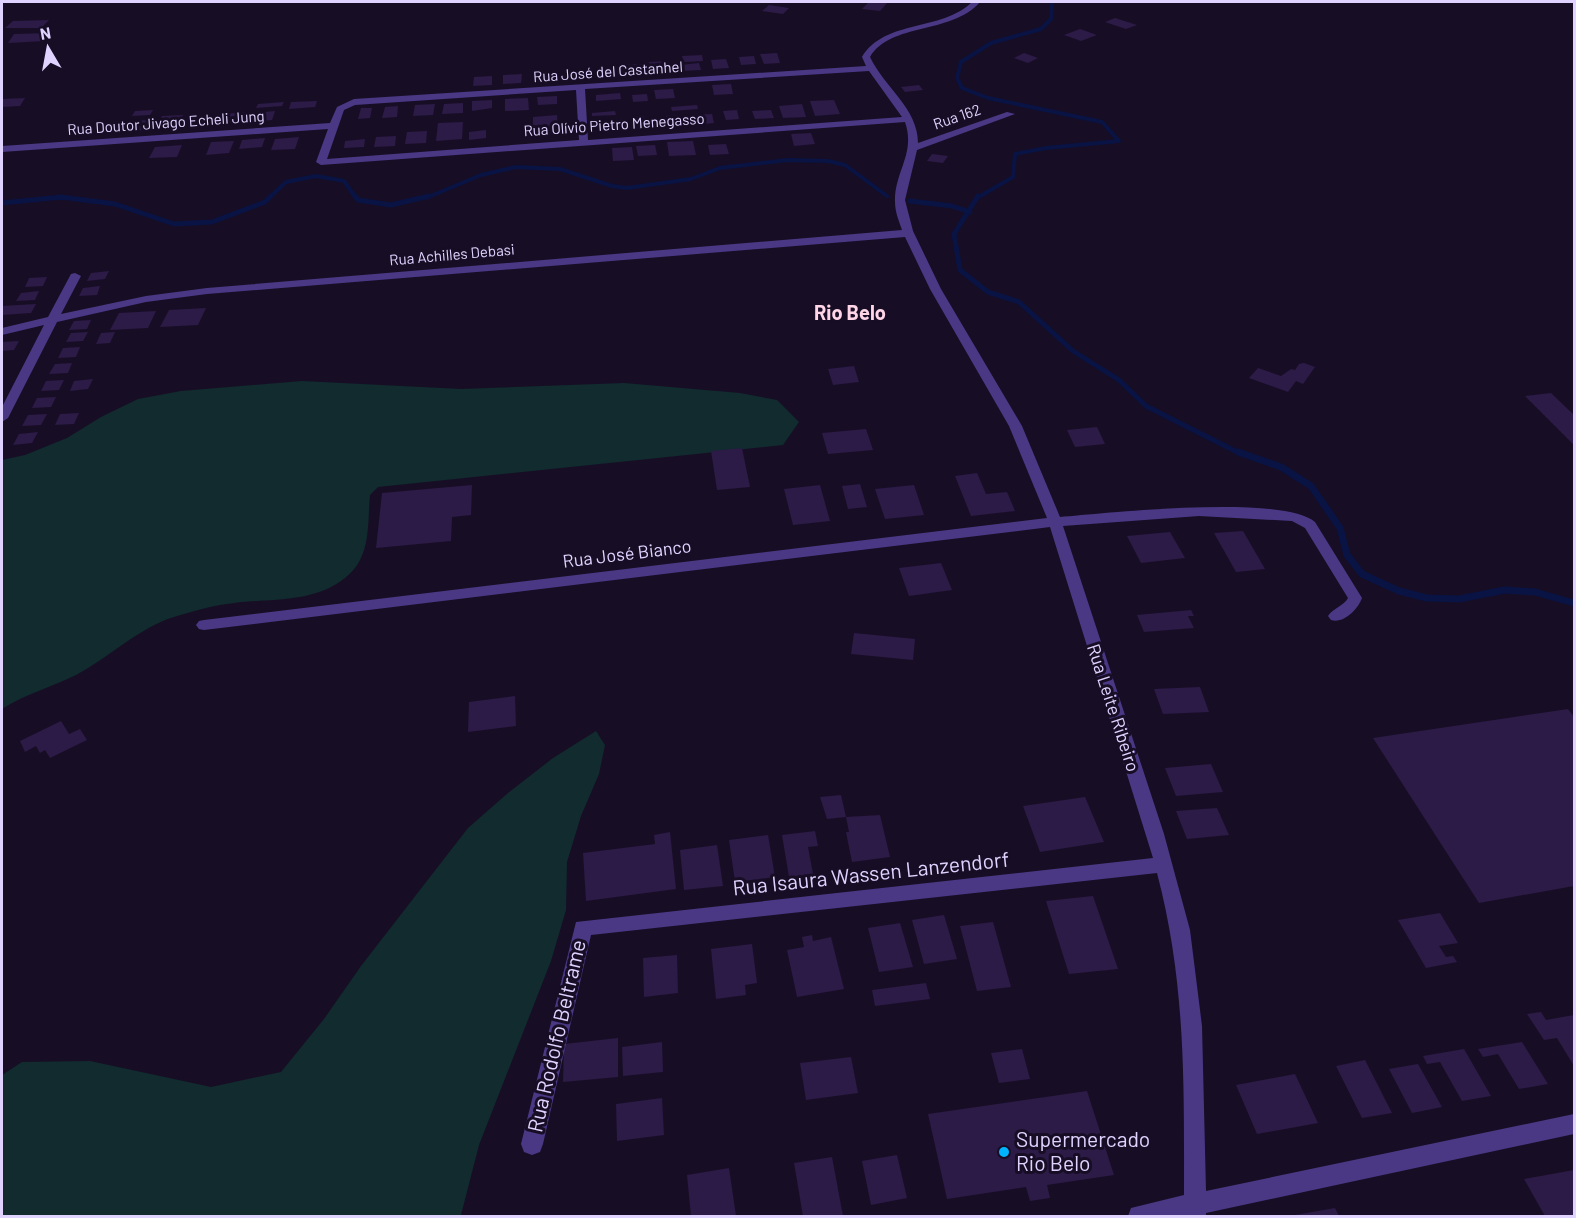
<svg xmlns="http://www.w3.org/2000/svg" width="1576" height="1218" viewBox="0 0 1576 1218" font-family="Barlow,sans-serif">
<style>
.green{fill:#112b2f}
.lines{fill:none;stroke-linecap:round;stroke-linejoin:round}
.stream-far2{stroke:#091344;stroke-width:4}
.stream-far1{stroke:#091344;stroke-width:5}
.stream{stroke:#091344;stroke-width:7}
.building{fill:#2c1a47}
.minor{fill:#4a3885;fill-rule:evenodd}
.poi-dot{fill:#00b4fe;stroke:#170e25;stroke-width:2}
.labels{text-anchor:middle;stroke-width:6;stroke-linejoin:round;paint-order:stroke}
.far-street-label{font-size:15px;fill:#e0d3ff;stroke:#170e25}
.street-label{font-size:18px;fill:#e0d3ff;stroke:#170e25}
.far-district-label{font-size:20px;font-weight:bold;fill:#ffd5e7;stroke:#170e25}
.near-street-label{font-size:21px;fill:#e0d3ff;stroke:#170e25}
.near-poi-label{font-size:21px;fill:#e0d3ff;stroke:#170e25;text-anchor:start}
</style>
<rect width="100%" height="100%" fill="#170e25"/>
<g class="green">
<path d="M302,381l159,8 163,-6 116,10 37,7 22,22 -16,23 -405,42 -8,8c-3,33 2,65 -29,86 -32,23 -77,17 -114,23 -18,2 -36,8 -53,13 -34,10 -67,42 -98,58 -26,13 -49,18 -74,34v-249l23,-5 42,-17 34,-21 37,-18 43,-8z"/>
<path d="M596,731l9,14 -6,29 -18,42 -14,46 -1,48 -15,51 -72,184 -18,70 -459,1v-141l20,-13 68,-1 121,26 70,-15 43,-53 37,-53 107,-138 40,-35 45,-35z"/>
</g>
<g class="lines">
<g class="stream-far2">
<path d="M53,198h15"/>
<path d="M269,198l17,-16 30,-6 28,5 12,17"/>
<path d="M426,198l55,-23 35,-8 44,2 52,17 15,2 64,-9 29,-11 68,-8 40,1 17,4 42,31"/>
<path d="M977,198l36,-21 2,-23 31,-6 73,-7 -17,-19 -114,-24 -26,-10 -5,-10 4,-16 30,-19 50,-14 10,-10 1,-17"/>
</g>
<g class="stream-far1">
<path d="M355,196l3,4 33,5 38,-9"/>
<path d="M978,196l-24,38 6,36 28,22 31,10 54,49 46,29 27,26 95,48"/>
<path d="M910,201l42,5 18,6"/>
<path d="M2,203l59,-6 54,7 59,20 38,-2 53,-20 6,-6"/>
</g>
<path class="stream" d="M1238,452l43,15 30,19 29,42 7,27 15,19 37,17 28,7 32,1 46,-9 30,2 39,11"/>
</g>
<g class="building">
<path d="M869,2h19l-8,9 -18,-2z"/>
<path d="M769,5l20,3 -6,6 -21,-3z"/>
<path d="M1115,18l22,7 -11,4 -21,-7z"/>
<path d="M49,20l-8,8h-36l8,-7z"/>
<path d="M1080,29l17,6 -16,6 -17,-6z"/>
<path d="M50,33l-5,8 -37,2 6,-9z"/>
<path d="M777,53l3,10 -16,1 -4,-10z"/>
<path d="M1024,53l14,5 -10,5 -14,-5z"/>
<path d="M702,55l1,6 -19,1 -2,-6z"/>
<path d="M754,56l2,8 -15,1 -2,-8z"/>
<path d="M726,59l3,9 -16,1 -2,-9z"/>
<path d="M668,61l2,11 -19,1 -2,-11z"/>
<path d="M699,63l2,7 -20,1 -1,-6z"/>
<path d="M644,64l2,10 -21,1 -2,-10z"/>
<path d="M522,74l-1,9 -18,1v-9z"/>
<path d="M492,76v9l-19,1 1,-9z"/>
<path d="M731,84l2,10 -19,1 -2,-10z"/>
<path d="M919,85l4,5 -18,2 -4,-5z"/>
<path d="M673,89l2,9 -19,1 -2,-9z"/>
<path d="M620,93l1,6 -25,2v-6z"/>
<path d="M647,94l1,7 -15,1 -1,-7z"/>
<path d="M557,96v8l-19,1 -1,-8z"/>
<path d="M25,98l-5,8 -18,1v-8z"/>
<path d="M528,98l1,12 -24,1v-12z"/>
<path d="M492,100v8l-20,3v-10z"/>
<path d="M834,100l6,14 -25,2 -5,-15z"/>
<path d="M317,101l-2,6 -26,2 2,-7z"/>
<path d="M284,102l-2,4 -26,2 2,-4z"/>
<path d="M463,103v10l-21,1 2,-10z"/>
<path d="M435,104l-2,11 -20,1 2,-11z"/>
<path d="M802,104l4,13 -23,1 -4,-12z"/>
<path d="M697,105l1,4 -26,2 -1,-4z"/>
<path d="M398,106l-1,11 -15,1 3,-11z"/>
<path d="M361,108h11l-2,10 -12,1z"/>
<path d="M153,110l-3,5 -18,1 3,-5z"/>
<path d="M737,110l2,9 -13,1 -3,-9z"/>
<path d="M771,110l3,8 -19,1 -3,-8z"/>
<path d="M275,111l-3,9 -21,2 3,-9z"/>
<path d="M615,111l1,4 -24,1v-3z"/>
<path d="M245,112l-4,10 -21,2 3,-10z"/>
<path d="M712,114l2,9 -22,2 -2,-10z"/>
<path d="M183,115l-5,11 -22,2 6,-12z"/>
<path d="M213,115l-4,8 -17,1 4,-8z"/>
<path d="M557,115l1,19 -25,2v-19z"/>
<path d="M680,115l2,9 -14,1 -2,-9z"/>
<path d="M644,116l2,11 -14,1 -1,-11z"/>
<path d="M625,119l1,10 -17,1 -1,-10z"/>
<path d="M151,120l-5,10 -23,2 5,-11z"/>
<path d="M463,122l-1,17 -26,2 2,-18z"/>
<path d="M486,130v8l-17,2v-8z"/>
<path d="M427,131l-1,12 -21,1 2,-12z"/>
<path d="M811,133l4,11 -21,2 -3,-12z"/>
<path d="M396,136l-1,10 -21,1 2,-10z"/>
<path d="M299,137l-4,12 -24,1 4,-11z"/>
<path d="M265,138l-3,9 -23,2 3,-9z"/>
<path d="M365,139l-1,8 -20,1 1,-7z"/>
<path d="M234,141l-5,12 -23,2 5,-13z"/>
<path d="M693,141l3,14 -27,1 -2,-14z"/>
<path d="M726,144l3,10 -19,1 -2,-10z"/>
<path d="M182,145l-5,12 -28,1 6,-11z"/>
<path d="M655,145l2,10 -19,1 -2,-10z"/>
<path d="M632,147l2,13 -21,1 -1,-13z"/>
<path d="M932,154l16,2 -5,7 -16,-2z"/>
<path d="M109,271l-4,8 -18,2 4,-8z"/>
<path d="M47,277l-4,9 -18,1 4,-9z"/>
<path d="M100,286l-3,9 -18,1 4,-8z"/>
<path d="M39,291l-4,9 -19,1 5,-8z"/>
<path d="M36,304l-5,9 -29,2v-9z"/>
<path d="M206,308l-8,17 -38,2 9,-17z"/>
<path d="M156,311l-8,17 -38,2 9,-17z"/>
<path d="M91,320l-4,9 -18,1 5,-9z"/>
<path d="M88,332l-5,9 -17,1 5,-9z"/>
<path d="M115,332l-5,11 -14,1 5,-11z"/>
<path d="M19,341l-5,9 -12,1v-9z"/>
<path d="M80,347l-4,10 -18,1 5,-10z"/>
<path d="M72,363l-4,10 -19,1 6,-10z"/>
<path d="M1304,363l11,4 -12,17 -7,-3 -8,11 -39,-14 9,-10 23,8 10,-7 4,1 4,-6z"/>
<path d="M854,366l5,16 -26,3 -5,-16z"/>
<path d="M93,379l-5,10 -18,2 4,-10z"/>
<path d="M64,380l-5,10 -18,1 5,-10z"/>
<path d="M1551,393l23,22v30l-49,-49z"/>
<path d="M56,397l-5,10 -19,1 5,-10z"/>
<path d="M79,413l-5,11 -19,1 5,-11z"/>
<path d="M47,414l-6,11 -19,1 6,-11z"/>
<path d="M1097,427l8,17 -30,3 -8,-17z"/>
<path d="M866,429l7,21 -45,4 -6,-21z"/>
<path d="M38,432l-6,11 -19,2 6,-11z"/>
<path d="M742,448l8,39 -33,3 -6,-39z"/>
<path d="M977,473l9,21 21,-2 8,19 -44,5 -16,-40z"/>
<path d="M860,484l7,23 -19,2 -6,-23z"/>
<path d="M472,485l-1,30 -19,2 -1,24 -75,7 6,-55z"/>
<path d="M820,485l10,36 -37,4 -9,-36z"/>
<path d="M914,485l10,30 -39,4 -10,-30z"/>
<path d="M1243,531l22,38 -29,3 -22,-39z"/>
<path d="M1170,532l15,26 -44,5 -14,-27z"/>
<path d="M941,563l11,27 -43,6 -10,-28z"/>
<path d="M1191,610l3,6h-6l6,12 -50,4 -7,-17z"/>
<path d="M854,633l61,6 -2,21 -62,-6z"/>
<path d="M1200,687l9,25 -46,2 -9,-25z"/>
<path d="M515,696l1,30 -48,6 1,-30z"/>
<path d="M1568,709l6,8v169l-95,17 -106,-165z"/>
<path d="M61,721l8,13 11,-5 7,11 -37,18 -5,-8 -5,3 -4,-7 -11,6 -5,-11z"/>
<path d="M1211,764l12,28 -47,4 -11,-28z"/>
<path d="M841,795l5,22 -19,2 -7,-22z"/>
<path d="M1085,797l19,45 -64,10 -17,-46z"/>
<path d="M1217,808l12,27 -42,4 -11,-28z"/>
<path d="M880,815l10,42 -38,5 -6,-30h3l-3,-15z"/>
<path d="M815,831l3,15 -10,1 5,27 -24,3 -7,-42z"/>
<path d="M670,832l6,57 -90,12 -3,-48 72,-9 -1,-9z"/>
<path d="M768,835l7,42 -40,5 -6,-42z"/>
<path d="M717,845l6,41 -39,4 -4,-40z"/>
<path d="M1093,896l25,73 -49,5 -23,-73z"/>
<path d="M1440,913l18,30 -19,3 7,11 7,-1 4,6 -31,6 -28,-48z"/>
<path d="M944,915l13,44 -33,5 -12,-44z"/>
<path d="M993,922l18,65 -34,4 -17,-65z"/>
<path d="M900,923l13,44 -34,5 -11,-44z"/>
<path d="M812,935l1,6 18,-4 13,52 -47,8 -10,-47 17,-3 -2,-10z"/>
<path d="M752,944l5,39 -12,2 1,10 -30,4 -5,-50z"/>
<path d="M677,955l1,38 -34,4 -1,-39z"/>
<path d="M926,983l4,16 -55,7 -3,-16z"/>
<path d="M1541,1012l5,8 28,-5v51l-17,-28 -13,2 -17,-26z"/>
<path d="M618,1038v39l-55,5 1,-38z"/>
<path d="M662,1042l1,30 -40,4 -1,-29z"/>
<path d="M1522,1042l26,42 -29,5 -21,-35 -15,3 -5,-8z"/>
<path d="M1022,1049l8,30 -31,4 -8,-30z"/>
<path d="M1464,1049l27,47 -29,5 -22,-39 -13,2 -4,-8z"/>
<path d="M851,1057l7,36 -52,7 -6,-37z"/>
<path d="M1365,1060l27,53 -30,5 -26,-52z"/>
<path d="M1418,1064l24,43 -30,6 -23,-44z"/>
<path d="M1295,1074l23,49 -61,11 -21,-49z"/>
<path d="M1087,1091l27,84 -67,10 3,13 -20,3 -4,-14 -79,12 -19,-85z"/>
<path d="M662,1098l2,37 -47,6 -1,-37z"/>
<path d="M897,1155l10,43 -36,7 -9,-44z"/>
<path d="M832,1157l11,59h-40l-9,-53z"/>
<path d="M729,1168l7,48h-45l-4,-41z"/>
<path d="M1574,1170v46h-29l-21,-37z"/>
<path d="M1335,1208l4,8h-44v-1z"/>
</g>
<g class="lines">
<path class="minor" d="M972,2h8c-29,33 -89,20 -110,55 14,30 48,51 48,86l89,-31 8,2 -98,36 -12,50 8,31 28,58 81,137 38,91c48,-4 223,-23 255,5l47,76c-4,11 -18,26 -31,22l-3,-4c5,-8 16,-10 20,-18l-43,-70 -13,-7 -93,-5 -136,10 101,308 26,96 12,96 4,165 368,-77v20l-368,79v3h-78l3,-8 53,-13c0,-112 2,-212 -27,-322l-566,62 -48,209 -3,8 -8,3 -8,-3 -3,-8 55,-222 577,-64 -103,-331 -846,103 -5,-1 -3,-4 3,-4 5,-1 843,-102 -38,-92 -79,-137 -25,-52 -698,57 -61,8 -89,20 -49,96 -6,4v-15l42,-82 -42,10v-7l46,-11 23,-43 4,-1 6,3 -20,38 85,-18 61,-8 695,-58c-3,-9 -7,-18 -7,-28 -1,-30 21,-48 10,-80l-584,43 -5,-3 12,-33 -326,23v-6l328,-23 7,-16 17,-8 512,-33 -4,-9c23,-38 79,-25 110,-55zM869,71l33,46 -314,23 -3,-51zM576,90l3,50 -252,19 17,-49 11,-5z"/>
</g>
<circle class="poi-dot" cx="1004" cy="1152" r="6"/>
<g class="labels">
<g class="far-street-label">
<text transform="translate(608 72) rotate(-4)" y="5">Rua José del Castanhel</text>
<text transform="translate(957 117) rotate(-19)" y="5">Rua 162</text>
<text transform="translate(166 123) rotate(-4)" y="5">Rua Doutor Jivago Echeli Jung</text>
<text transform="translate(614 125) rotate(-4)" y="5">Rua Olívio Pietro Menegasso</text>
<text transform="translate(452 255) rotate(-5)" y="5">Rua Achilles Debasi</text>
</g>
<g class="street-label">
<text transform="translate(627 554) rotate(-7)" y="6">Rua José Bianco</text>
<text transform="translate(1113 708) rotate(72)" y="6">Rua Leite Ribeiro</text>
</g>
<g class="far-district-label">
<text x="850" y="320">Rio Belo</text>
</g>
<g class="near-street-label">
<text transform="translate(871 874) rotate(-6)" y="7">Rua Isaura Wassen Lanzendorf</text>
<text transform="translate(557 1036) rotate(-77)" y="7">Rua Rodolfo Beltrame</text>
</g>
<g class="near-poi-label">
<text x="1016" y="1147">Supermercado<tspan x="1016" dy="24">Rio Belo</tspan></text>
</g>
</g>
<rect width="1576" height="1218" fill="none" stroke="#e0d3ff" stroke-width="6"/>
<g transform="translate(48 48) rotate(350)" stroke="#170e25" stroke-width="4.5" paint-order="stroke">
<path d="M0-4.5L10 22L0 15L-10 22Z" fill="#e0d3ff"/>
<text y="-9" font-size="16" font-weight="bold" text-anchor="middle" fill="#e0d3ff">N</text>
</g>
</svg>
